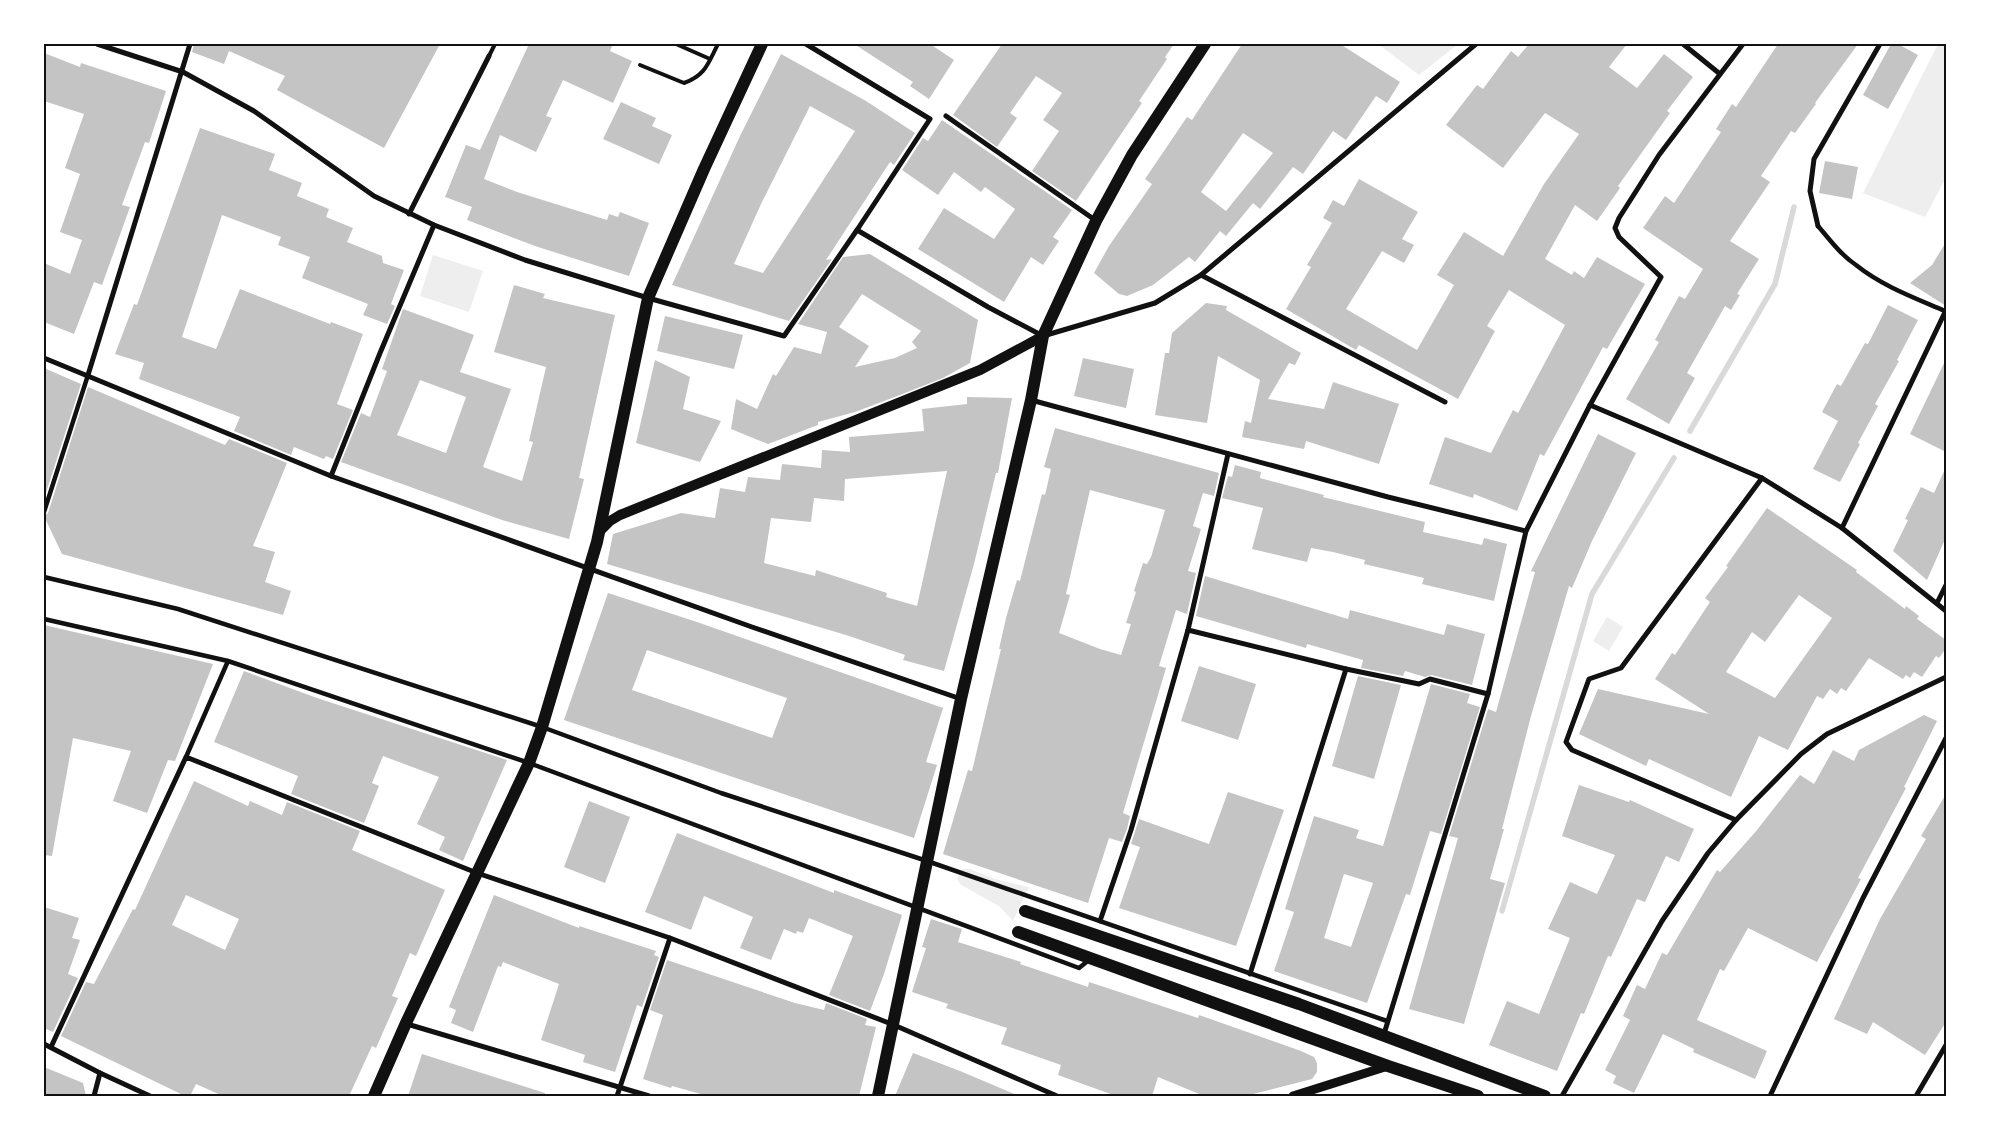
<svg xmlns="http://www.w3.org/2000/svg" width="1990" height="1140" viewBox="0 0 1990 1140" font-family="'Exo 2',sans-serif">
<style>
.green{fill:#eee}
.lines{fill:none;stroke-linecap:round;stroke-linejoin:round}
.stream{stroke:#d9d9d9;stroke-width:5.5}
.building{fill:#c4c4c4;fill-rule:evenodd}
.service{stroke:#111;stroke-width:4}
.pedestrian{stroke:#111;stroke-width:4.5}
.minor{stroke:#111;stroke-width:5}
.tertiary{stroke:#111;stroke-width:9}
.secondary{stroke:#111;stroke-width:10}
.primary{stroke:#111;stroke-width:12}
.neatline{fill:none;stroke:#111;stroke-width:2}
</style>
<rect width="100%" height="100%" fill="#fff"/>
<g class="green">
<path d="M1378,44h80l-39,31z"/>
<path d="M1938,44h8v133l-21,40 -62,-24z"/>
<path d="M433,255l50,16 -14,41 -49,-16z"/>
<path d="M1607,617l16,10 -14,24 -16,-10z"/>
<path d="M963,869h7l25,10 34,8 -16,34 -14,-15 -38,-21 -4,-6 3,-8z"/>
</g>
<g class="lines">
<g class="stream">
<path d="M1690,431l85,-147 19,-77"/>
<path d="M1502,911l90,-317 82,-136"/>
</g>
</g>
<g class="building">
<path d="M194,44h246l-56,104 -107,-58 8,-14 -56,-25 -5,13 -32,-12z"/>
<path d="M529,44h84l-3,7 22,10 -19,42 -50,-23 -17,36 6,2 -16,34 -36,-17 -16,44 33,13 90,28 2,-6 9,3 2,-5 29,11 -20,53 -94,-30 -68,-26 5,-13 -27,-10 21,-52 14,5z"/>
<path d="M854,44h76l24,16 -25,39 -19,-13 3,-4z"/>
<path d="M1002,44h172l-9,13 2,2 -28,42 3,2 -66,98 -44,-30 27,-40 -16,-11 19,-27 -26,-17 -26,37 7,5 -20,29 -44,-32z"/>
<path d="M1242,44h98l60,38 -13,21 -11,-7 -30,44 -13,-9 -30,43 -10,-7 -33,42 -7,-6 -27,33 -6,-5 -25,31 -6,-5 -36,28 -26,11 -8,-2 -25,-21 15,-27 43,-62 -7,-5 42,-62 5,3zM1243,133l30,20 -47,58 -25,-19z"/>
<path d="M1529,44h98l-18,23 28,21 27,-34 29,23 -26,34 3,2 -52,73 2,2 -23,33 -22,-16 -30,54 27,16 2,-4 10,7 13,-21 48,27 -38,65 -4,-2 -59,109 -4,-2 -23,57 -43,-17 -1,4 -44,-14 16,-47 46,16 22,-43 5,3 47,-88 -56,-35 -22,36 8,5 -37,68 -99,-54 -3,5 -70,-41 25,-42 -4,-2 25,-42 -9,-5 10,-18 11,6 15,-27 59,33 -16,27 12,6 -10,18 -22,-12 -36,58 71,41 37,-65 -17,-10 27,-43 39,24 41,-72 35,-50 -34,-21 -42,55 -57,-43 31,-40 6,4 28,-38 7,6z"/>
<path d="M1778,44h80l-43,59 1,1 -21,29 -4,-2 -30,45 9,6 -40,59 29,18 -22,35 3,1 -9,15 -6,-4 -38,67 8,5 -26,46 -43,-25 33,-57 -4,-2 24,-44 6,3 18,-30 -60,-41 22,-32 9,7 47,-71 -5,-3 16,-25 4,3z"/>
<path d="M1891,44h7l20,11 -30,54 -25,-14z"/>
<path d="M44,53l36,14 1,-4 85,28 -17,52 -4,-1 -23,63 8,2 -28,78 -8,-3 -20,52 -30,-12v-59l26,11 12,-34 -22,-8 20,-58 -15,-6 19,-54 -40,-13z"/>
<path d="M781,54l85,47 49,32 -21,32 -4,-3 -64,98 6,-1 -43,62 -117,-36 68,-149zM810,106l45,25 -92,142 -29,-9 27,-60z"/>
<path d="M621,102l35,16 -4,8 20,9 -13,29 -56,-25z"/>
<path d="M942,120l130,90 -19,27 6,4 -16,24 -12,-8 -27,45 -86,-53 26,-41 50,31 21,-30 -30,-22 -4,5 -27,-20 -16,23 -36,-25 21,-32 5,3z"/>
<path d="M200,128l75,26 -6,16 33,13 -5,13 32,13 -3,8 27,11 -6,14 35,14 1,7 21,7 -13,34 4,2 -8,18 -24,-9 5,-11 -66,-26 8,-21 -32,-12 3,-8 -59,-22 -40,122 34,12 24,-60 90,35 1,-2 32,12 -26,70 16,6 -20,49 -7,-3 -2,3 -30,-12 -3,8 -57,-24 6,-14 -101,-38 5,-16 -29,-9 19,-50 3,1z"/>
<path d="M1825,161l33,6 -6,32 -33,-6z"/>
<path d="M1946,242v64l-36,-23 22,-18z"/>
<path d="M870,254l108,66 -8,43 -27,15 -43,17 -45,17 -37,10v3l-50,19 -37,-15 5,-30 21,10 16,-35 3,2 18,-29 27,7 6,-22 -29,-8 45,-67zM862,294l59,37 -9,11 5,6 -22,10 -40,9 14,-21 -30,-19z"/>
<path d="M514,285l31,9 -2,4 72,17 -36,163 5,1 -15,60 -67,-19 -161,-58 20,-49 9,4 17,-46 -5,-2 21,-60 71,26 -14,37 51,17 -28,78 39,14 11,-39 -4,-1 17,-74 -52,-15zM420,380l46,17 -20,56 -49,-18z"/>
<path d="M1206,303l21,3 -1,4 75,43 -6,12 -6,-2 -21,36 56,10 9,-27 66,22 -20,60 -73,-23 -2,8 -62,-12 3,-16 6,2 9,-43 -42,-24 -11,67 -52,-8 10,-62h4l3,-20z"/>
<path d="M1888,305l30,15 -21,40 2,1 -24,43 3,2 -20,37 2,1 -20,38 -27,-13 25,-48 -16,-9 15,-28 4,2 24,-43 3,1z"/>
<path d="M665,316l78,19 -9,34 -77,-18z"/>
<path d="M1083,358l51,11 -8,39 -52,-12z"/>
<path d="M1946,359v93l-36,-18z"/>
<path d="M655,360l35,17 -7,32 38,12 -21,41 -64,-19z"/>
<path d="M44,368l37,16 -37,115z"/>
<path d="M88,387l137,58 4,-6 58,24 -34,83 22,6 -10,30 26,9 -8,24 -221,-61 -18,-38 4,-3z"/>
<path d="M967,397l45,1 -14,75h-2l-22,91 -30,107 -41,-11 2,-5 -59,-20 -239,-71 6,-30 68,-21 34,5 5,-30 25,4 3,-15 32,3 2,-16 39,4 1,-18 28,2 -1,-15 75,-6 -2,-22 45,-5zM947,471l-30,135 -31,-9 1,-4 -71,-23 -1,6 -51,-13 7,-45 40,4 3,-24 30,3 1,-22z"/>
<path d="M1055,428l164,45 -5,23 -11,-3 -10,33 8,3 -13,42 8,2 -9,41 -11,-4 -17,56 7,2 -43,145 7,3 -3,13 -5,13 -13,-4 -21,65 -145,-49 25,-84 4,1 29,-122h-2l7,-31 11,-38 3,1 22,-87 3,1 6,-26 -7,-2zM1090,490l75,20 -14,47 -4,7 -4,-1 -9,28 2,1 -10,31 5,1 -10,31 -21,-6 -41,-16 11,-38 -4,-1z"/>
<path d="M1598,434l38,19 -44,88 -20,47 -3,-2 -38,130 -29,113h2l-14,50 15,4 -41,141 -55,-15 49,-171 -9,-2 39,-127 8,3 39,-140 -4,-1z"/>
<path d="M1235,465l26,7 -1,6 64,17 -1,2 102,25 -2,10 59,13 2,-7 23,6 -13,57 -72,-17 2,-6 -60,-14 1,-4 -32,-8 -22,-4 -4,14 -55,-13 11,-41 -41,-10 6,-22 4,1z"/>
<path d="M1946,467v70l-19,43 -34,-29 15,-31 -3,-1 16,-32 13,6z"/>
<path d="M1767,508l90,62 -1,2 49,37 1,-3 13,10 -2,3 29,21v8l-7,10 -3,-2 -14,21 -8,-5 -4,6 -4,-3 -3,4 -34,-21 -23,33 -5,-3 -4,6 -7,-5 -7,10 -6,-3 -29,54 -29,-14 -28,61 -82,-38 -3,7 -67,-32 19,-45 111,25 -54,-35 17,-26 3,2 35,-53 -5,-4 23,-31 -2,-1zM1799,595l33,23 -57,80 -49,-26 26,-40 13,10z"/>
<path d="M1205,576l143,43 2,-9 94,25 3,-11 38,10 -13,51 -41,-10 -6,2 -20,-6 -2,5 -42,-8 2,-8 -56,-16 -1,4 -110,-32z"/>
<path d="M608,593l89,29 246,86 -17,54 11,3 -23,73 -350,-118zM647,650l140,48 -15,40 -140,-48z"/>
<path d="M44,625l169,39 -38,97 -7,-1 -21,53 -34,-12 18,-50 -58,-13 -21,118 -8,-1z"/>
<path d="M1199,666l57,18 -18,56 -57,-19z"/>
<path d="M244,671l73,27 190,62 -44,101 -24,-11 6,-13 -28,-13 22,-47 -56,-21 -11,27 7,3 -15,37 -73,-29 7,-18 -84,-34z"/>
<path d="M1358,676l43,9 -27,94 -42,-13z"/>
<path d="M1431,684l39,10 -3,9 13,4 -39,127 -11,-3 -20,64 -4,-1 -39,109 -93,-32 20,-59 -9,-3 29,-93 45,14 -3,8 27,8zM1344,874l29,9 -22,64 -27,-9z"/>
<path d="M1924,715l13,6 -33,66 2,1 -48,90 3,1 -44,83 -69,-34 -24,43 -4,-2 -23,51 70,31 -12,28 -62,-27 1,-3 -31,-15 -29,59 -21,-10 3,-7 -11,-6 25,-50 -7,-4 14,-31 8,4 17,-36 5,2 50,-85 3,2 37,-42 43,-55 14,9 19,-34 21,11 5,-11z"/>
<path d="M194,781l54,25 2,-5 32,14 5,-13 73,29 -8,19 93,40 -29,66 -6,-3 -18,43 6,2 -22,50 -4,-2 -23,50h-126l-27,-12 -6,12h-5l-124,-60 25,-54 8,2 39,-75 2,1zM186,895l53,24 -14,31 -53,-25z"/>
<path d="M1579,785l50,17 1,-2 64,29 -15,33 -13,-6 -21,46 -8,-3 -26,58 -3,-1 -24,58 -3,-1 -24,58 -68,-26 18,-44 32,13 31,-76 -22,-9 22,-47 27,12 18,-39 -53,-19z"/>
<path d="M1228,792l56,18 -48,136 -117,-38 21,-61 -9,-3 8,-25 70,25z"/>
<path d="M1946,794v228l-21,33 -52,-33 -6,12 -33,-15 46,-100 46,-80 -5,-3z"/>
<path d="M589,801l41,16 -25,66 -41,-16z"/>
<path d="M677,833l157,60v-3l68,25 -18,59 -14,37 -41,-16 24,-59 -44,-18 -6,15 -6,-2 -1,3 -12,-5 -13,31 -31,-12 13,-31 -49,-21 -13,34 -46,-18z"/>
<path d="M494,895l85,33v-2l77,25 -2,4 5,2 -17,50 -5,-2 -22,67 -32,-10 2,-7 -44,-15 18,-56 -56,-22 -2,5 -3,-1 -25,66 -22,-9 5,-13 -7,-3z"/>
<path d="M44,907l35,11 -7,20 8,2 -12,34 10,4 -25,54 -9,-4z"/>
<path d="M931,919l31,10 -4,13 63,20 -1,2 68,23 1,-5 109,36 1,-3 102,36 13,6 3,6v9l-5,7 -67,17h-41l-46,-19 -6,19h-36l-58,-21 3,-10 -60,-21 6,-16 -61,-20 2,-4 -36,-12 14,-44 -4,-1z"/>
<path d="M667,960l128,43 29,7 2,-7 41,16 -2,6 11,2 -17,69h-151l-36,-10 -1,2 -28,-9 20,-64 -13,-5z"/>
<path d="M913,1053l47,18 59,25h-124z"/>
<path d="M422,1054l123,39v3h-137z"/>
<path d="M44,1067l39,16 3,13h-42z"/>
</g>
<g class="lines">
<g class="service">
<path d="M676,44l34,15"/>
<path d="M489,56l6,-12"/>
<path d="M640,65l44,18c22,-8 24,-20 34,-39"/>
</g>
<g class="pedestrian">
<path d="M1818,226c12,14 23,29 38,39 26,21 59,33 89,46"/>
<path d="M44,512l44,-137"/>
<path d="M44,577l134,32 364,118 179,66 206,68 460,160"/>
<path d="M44,619l184,42 301,102 550,205 10,-8"/>
<path d="M186,757l42,-96"/>
</g>
<g class="minor">
<path d="M97,44l86,28 71,39 120,85 60,29 91,35 123,38 136,38 73,-106 131,77 55,29 112,-33 46,-28 275,-231"/>
<path d="M806,44l124,75 -73,111"/>
<path d="M1683,44l37,30"/>
<path d="M946,116l149,104"/>
<path d="M409,214l80,-158"/>
<path d="M1818,226l-8,-35 4,-32 66,-115"/>
<path d="M1201,275l244,127"/>
<path d="M44,358l287,118 421,151 209,72"/>
<path d="M88,375l102,-331"/>
<path d="M1031,400l357,97 138,34"/>
<path d="M1590,405l172,73 80,50 104,83"/>
<path d="M331,476l49,-123 54,-128"/>
<path d="M1842,528l104,-218"/>
<path d="M1937,603l9,-18"/>
<path d="M1188,630l158,39 -96,305"/>
<path d="M1346,669l73,15 11,-5 58,15"/>
<path d="M1736,820l-164,-70 -6,-8 23,-63 32,-11 141,-190"/>
<path d="M1100,921l31,-91 57,-200 40,-176"/>
<path d="M407,1024l242,72"/>
<path d="M1384,1034l104,-340 38,-163 64,-126 71,-128 -42,-40 -4,-9 4,-10 40,-63 84,-111"/>
<path d="M44,1044l56,29 50,23"/>
<path d="M51,1047l135,-290 291,116 193,65 224,87 163,71"/>
<path d="M94,1096l6,-23"/>
<path d="M617,1096l53,-158"/>
<path d="M1562,1096l100,-175 46,-68 28,-33 65,-66 26,-20 119,-57"/>
<path d="M1770,1096l93,-198 83,-160"/>
<path d="M1916,1096l30,-51"/>
</g>
<path class="tertiary" d="M1293,1096l95,-30"/>
<path class="secondary" d="M599,532l11,-11 10,-6 360,-145 63,-34"/>
<g class="primary">
<path d="M1025,911l274,93 246,92"/>
<path d="M1018,932l370,134 90,30"/>
<path d="M374,1096l32,-73 123,-260 13,-36 55,-185 51,-244 56,-129 58,-125"/>
<path d="M878,1096l83,-397 70,-299 12,-64 53,-115 36,-66 73,-111"/>
</g>
</g>
<rect width="1990" height="1140" fill="none" stroke="#ffffff" stroke-width="90"/>
<rect x="45" y="45" width="1900" height="1050" class="neatline"/>
</svg>
